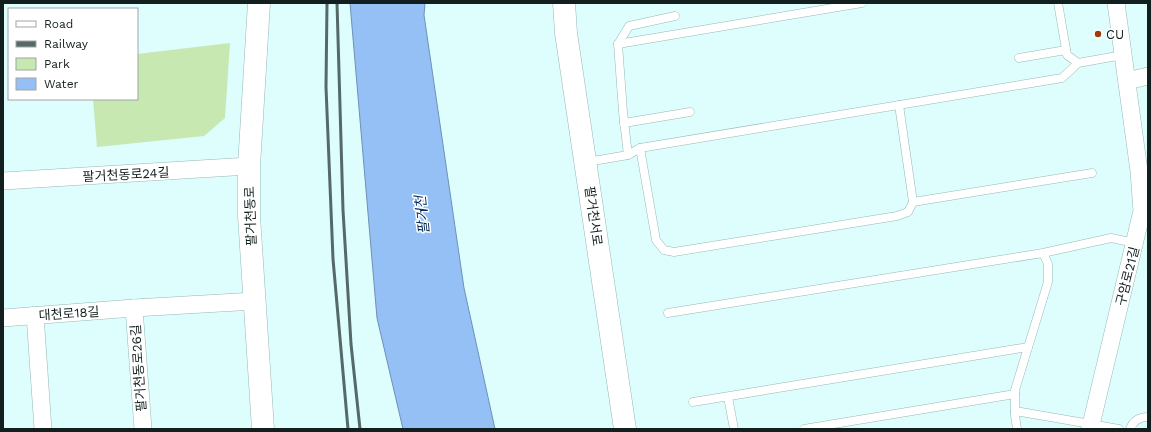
<svg xmlns="http://www.w3.org/2000/svg" width="1151" height="432" viewBox="0 0 1151 432" font-family="'Work Sans','Noto Sans KR',sans-serif">
<style>
.green{fill:#c7e8b0}
.water{fill:#95c0f6;stroke:#6e90b6}
.lines{fill:none;stroke-linecap:round;stroke-linejoin:round}
.service-casing{stroke:#98b7b6;stroke-width:9}
.minor-casing{stroke:#98b7b6;stroke-width:18}
.secondary-casing{stroke:#98b7b6;stroke-width:23}
.service{stroke:#fff;stroke-width:8}
.minor{stroke:#fff;stroke-width:17}
.secondary{stroke:#fff;stroke-width:22}
.rail{stroke:#566969;stroke-width:3}
.poi-dot{fill:#a13c0a;stroke:#fff;stroke-width:1.5}
.labels{text-anchor:middle;stroke-width:3;stroke-linejoin:round;paint-order:stroke}
.poi-label{font-size:13px;fill:#131f1f;stroke:#fff;text-anchor:start}
.street-label{font-size:13px;fill:#131f1f;stroke:#fff}
.water-label{font-size:14px;font-style:italic;fill:#002a59;stroke:#fff}
</style>
<rect width="100%" height="100%" fill="#ddfefd"/>
<path class="green" d="M230,43l-5,75 -21,18 -107,11 -4,-48h44v-45z"/>
<path class="water" d="M350,3h75l-1,12 40,273 31,141h-92l-26,-111z"/>
<g class="lines">
<defs>
<g id="service">
<path d="M1058,3l9,52 11,8"/>
<path d="M618,44l11,-18 46,-10"/>
<path d="M1019,58l47,-8"/>
<path d="M624,123l66,-11"/>
<path d="M640,148l16,92 8,10 10,2 223,-36 11,-4 5,-10 -14,-97"/>
<path d="M628,155l-5,-43 -5,-68 244,-41"/>
<path d="M587,162l41,-7 12,-7 422,-70 16,-15 45,-8"/>
<path d="M913,202l179,-29"/>
<path d="M668,313l375,-60 68,-15 24,5"/>
<path d="M728,397l6,32"/>
<path d="M693,402l335,-55"/>
<path d="M1015,411l104,18"/>
<path d="M804,429l211,-35"/>
<path d="M1017,429l-2,-14v-25l33,-108v-18l-5,-11"/>
<path d="M1130,429c3,-8 9,-12 18,-12"/>
</g>
<g id="minor">
<path d="M1127,81l21,-5"/>
<path d="M3,181l246,-15"/>
<path d="M134,308l9,121"/>
<path d="M35,315l8,114"/>
<path d="M3,318l131,-10 121,-7"/>
<path d="M1090,429l52,-218 -3,-40 -23,-168"/>
</g>
<g id="secondary">
<path d="M259,3l-10,163v50l14,213"/>
<path d="M564,3l2,30 59,396"/>
</g>
</defs>
<use href="#service" class="service-casing"/>
<use href="#minor" class="minor-casing"/>
<use href="#secondary" class="secondary-casing"/>
<use href="#service" class="service"/>
<use href="#minor" class="minor"/>
<use href="#secondary" class="secondary"/>
<g class="rail">
<path d="M327,3l-1,84 7,172 15,170"/>
<path d="M337,3l6,207 8,134 9,85"/>
</g>
</g>
<circle class="poi-dot" cx="1098" cy="34" r="4"/>
<g class="labels">
<g class="poi-label">
<text x="1106" y="39">CU</text>
</g>
<g class="street-label">
<text transform="translate(126 174) rotate(-3)" y="5">팔거천동로24길</text>
<text transform="translate(250 216) rotate(-92)" y="5">팔거천동로</text>
<text transform="translate(594 216) rotate(82)" y="5">팔거천서로</text>
<text transform="translate(1127 276) rotate(-76)" y="5">구암로21길</text>
<text transform="translate(69 313) rotate(-4)" y="5">대천로18길</text>
<text transform="translate(138 368) rotate(-94)" y="5">팔거천동로26길</text>
</g>
<g class="water-label">
<text transform="translate(422 215) rotate(-96)" y="5">팔거천</text>
</g>
</g>
<rect width="1151" height="432" fill="none" stroke="#131f1f" stroke-width="8"/>
<rect x="8" y="8" width="130" height="92" fill="#ffffff" stroke="#a1a5a5"/>
<rect x="16" y="21" width="20" height="6" fill="#ffffff" stroke="#a1a5a5"/>
<text x="44" y="28" font-size="12" fill="#131f1f">Road</text>
<rect x="16" y="41" width="20" height="6" fill="#566969" stroke="#a1a5a5"/>
<text x="44" y="48" font-size="12" fill="#131f1f">Railway</text>
<rect x="16" y="58" width="20" height="12" fill="#c7e8b0" stroke="#a1a5a5"/>
<text x="44" y="68" font-size="12" fill="#131f1f">Park</text>
<rect x="16" y="78" width="20" height="12" fill="#95c0f6" stroke="#a1a5a5"/>
<text x="44" y="88" font-size="12" fill="#131f1f">Water</text>
</svg>
